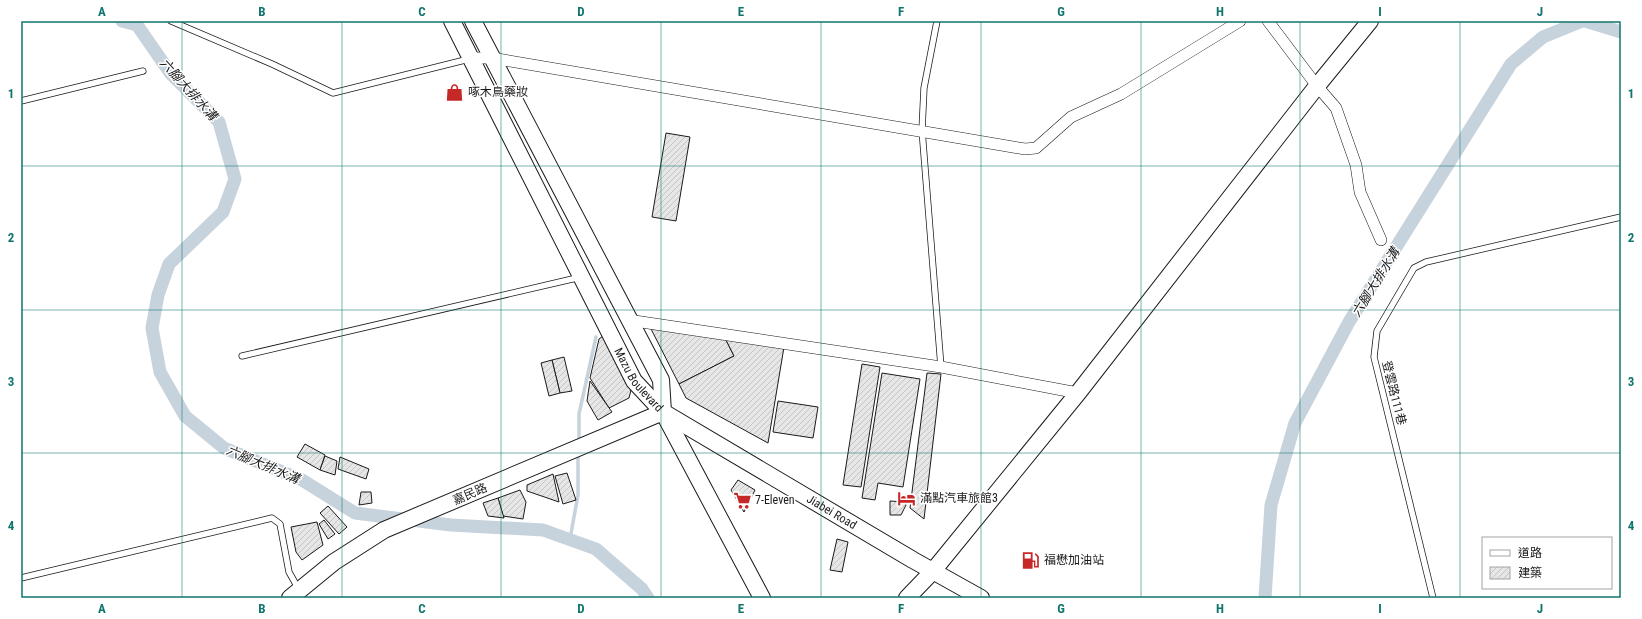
<svg xmlns="http://www.w3.org/2000/svg" width="1642" height="619" viewBox="0 0 1642 619" font-family="'Roboto Condensed','Noto Sans TC',sans-serif">
<style>
.lines{fill:none;stroke-linecap:round;stroke-linejoin:round}
.stream{stroke:#c6d2dc;stroke-width:3.5}
.canal{stroke:#c6d2dc;stroke-width:13}
.building{fill:url(#building-hatch);stroke:#1a1a1a}
.lane-casing{stroke:#1a1a1a;stroke-width:7}
.street-casing{stroke:#1a1a1a;stroke-width:12}
.secondary-casing{stroke:#1a1a1a;stroke-width:18}
.lane{stroke:#fff;stroke-width:5.5}
.street{stroke:#fff;stroke-width:11}
.secondary{stroke:#fff;stroke-width:16}
.grid{fill:none;stroke:#0f766e;stroke-width:1;stroke-opacity:0.55}
.labels{text-anchor:middle;stroke-width:3;stroke-linejoin:round;paint-order:stroke}
.poi-label{font-size:12px;fill:#1a1a1a;stroke:#fff;text-anchor:start}
.street-label{font-size:12px;fill:#1a1a1a;stroke:#fff}
.water-label{font-size:13px;font-style:italic;fill:#1a1a1a;stroke:#fff}
.neatline{fill:none;stroke:#0f766e;stroke-width:1.5}
.grid-label{font-size:13px;text-anchor:middle;font-weight:bold;fill:#0f766e}
</style>
<defs>
<pattern id="building-hatch" width="6" height="6" patternUnits="userSpaceOnUse"><rect width="6" height="6" fill="#e6e6e6"/><path d="M-1 1l2-2M0 6l6-6M5 7l2-2" fill="none" stroke="#c5c5c5"/></pattern>
</defs>
<rect width="100%" height="100%" fill="#fff"/>
<g class="lines">
<g class="stream">
<path d="M579,442v-28l17,-77"/>
<path d="M570,539l8,-44v-42"/>
</g>
<g class="canal">
<path d="M122,21l15,4 34,49 48,48 16,57 -12,33 -54,52 -11,31 -6,33 8,44 25,44 39,32 78,32 53,33 96,12 92,5 53,19 46,40 6,9"/>
<path d="M1585,21l36,11"/>
<path d="M1265,598l6,-93 24,-82 54,-101 162,-258 32,-27 39,-16"/>
</g>
</g>
<g class="building">
<path d="M666,133l24,4 -14,84 -24,-4z"/>
<path d="M649,325l75,11 10,20 -55,28z"/>
<path d="M603,336l28,54 -2,8 -20,10 -19,-30 9,-39z"/>
<path d="M724,336l60,11 -16,96 -82,-45 -7,-14 55,-28z"/>
<path d="M564,357l8,34 -12,2 -8,-33z"/>
<path d="M552,360l8,33 -11,3 -8,-33z"/>
<path d="M862,364l18,3 -19,120 -18,-2z"/>
<path d="M882,373l38,6 -17,108 -25,-4 -3,17 -13,-2z"/>
<path d="M927,373l14,1 -17,145 -14,-11z"/>
<path d="M590,381l22,31 -14,8 -11,-19z"/>
<path d="M778,401l40,6 -5,31 -40,-6z"/>
<path d="M305,444l20,11 -5,15 -23,-13z"/>
<path d="M325,456l12,5 -2,14 -15,-5z"/>
<path d="M340,457l29,12 -3,10 -28,-10z"/>
<path d="M567,473l9,27 -13,4 -8,-28z"/>
<path d="M553,474l6,28 -32,-11v-6z"/>
<path d="M738,480l17,10 -11,22 -13,-22z"/>
<path d="M520,490l6,12 -3,17 -20,-3 -5,-18z"/>
<path d="M361,492h10l1,11 -13,2z"/>
<path d="M498,498l6,20 -16,-2 -5,-13z"/>
<path d="M890,501l15,1 1,3 -5,10h-11z"/>
<path d="M328,506l19,21 -8,7 -19,-21z"/>
<path d="M324,520l11,14 -7,5 -9,-15z"/>
<path d="M317,522l6,23 -21,15 -6,-8 -5,-25z"/>
<path d="M837,539l11,3 -6,30 -12,-2z"/>
</g>
<g class="lines">
<defs>
<g id="lane">
<path d="M171,21l101,43 61,29 136,-34"/>
<path d="M937,21l-13,67 -2,42 19,237"/>
<path d="M21,101l122,-30"/>
<path d="M242,356l339,-79"/>
<path d="M21,578l251,-60 8,6 9,48 9,16"/>
<path d="M1433,598l-59,-241 3,-26 37,-63 12,-6 195,-45"/>
</g>
<g id="street">
<path d="M1268,21l49,65 19,22 20,57 4,27 21,48"/>
<path d="M471,58h21l533,91 11,-1 35,-31 50,-23 119,-73"/>
<path d="M628,320l313,47 137,26"/>
</g>
<g id="secondary">
<path id="s1" d="M452,21l182,360 29,31 99,186"/>
<path d="M473,21l188,359 2,32"/>
<path id="s2" d="M663,412l250,148 68,38"/>
<path d="M290,598l44,-36 50,-32 279,-118"/>
<path d="M907,598l26,-27 145,-178 239,-307 53,-65"/>
</g>
</defs>
<use href="#lane" class="lane-casing"/>
<use href="#street" class="street-casing"/>
<use href="#secondary" class="secondary-casing"/>
<use href="#lane" class="lane"/>
<use href="#street" class="street"/>
<use href="#secondary" class="secondary"/>
</g>
<path class="grid" d="M182,21v577M342,21v577M501,21v577M661,21v577M821,21v577M981,21v577M1141,21v577M1300,21v577M1460,21v577M21,166h1600M21,310h1600M21,453h1600"/>
<defs>
<symbol id="shop-bare" viewBox="-9 -9 18 18"><path d="M-5-2.5h2.3a2.7 3.5 0 0 1 5.4 0H5L5.5 6h-11ZM-1.5-2.5h3a1.5 2.3 0 0 0-3 0Z" fill="#c62828" stroke="#fff" stroke-width="2.5" paint-order="stroke"/></symbol>
<symbol id="hotel-bare" viewBox="-9 -9 18 18"><path d="M-6-4.5h1.5V1H6V5H4.5V3h-9V5H-6ZM-4 0a1.8 1.8 0 1 1 3.6 0ZM.5 0V-2.5h3Q6-2.5 6 0Z" fill="#c62828" stroke="#fff" stroke-width="2.5" paint-order="stroke"/></symbol>
<symbol id="supermarket-bare" viewBox="-9 -9 18 18"><path d="M-6-5.5h2.5l.6 2H6L4.5 2H-2.5L-4.4-4H-6ZM-1.5 3.2a1.3 1.3 0 1 0 .1 0ZM3 3.2a1.3 1.3 0 1 0 .1 0Z" fill="#c62828" stroke="#fff" stroke-width="2.5" paint-order="stroke"/></symbol>
<symbol id="fuel-bare" viewBox="-9 -9 18 18"><path d="M-5.5-6h7V0h2V4h1.3V-2.5L3-4.5l.8-.8L6-3V5H2.5V1h-1V6h-7ZM-4.2-4.7v3.2H.2V-4.7Z" fill="#c62828" stroke="#fff" stroke-width="2.5" paint-order="stroke"/></symbol>
</defs>
<g fill-rule="evenodd">
<use href="#shop-bare" x="442" y="80" width="25" height="25"/>
<use href="#hotel-bare" x="894" y="486" width="25" height="25"/>
<use href="#supermarket-bare" x="730" y="488" width="25" height="25"/>
<use href="#fuel-bare" x="1018" y="548" width="25" height="25"/>
</g>
<g class="labels">
<g class="poi-label">
<text x="468" y="96">啄木鳥藥妝</text>
<text x="920" y="502">滿點汽車旅館3</text>
<text x="755" y="504">7-Eleven</text>
<text x="1044" y="564">福懋加油站</text>
</g>
<g class="street-label">
<text dy="4" stroke="none"><textPath href="#s1" startOffset="405">Mazu Boulevard</textPath></text>
<text transform="translate(1394 393) rotate(76)" y="4">登雲路111巷</text>
<text transform="translate(470 494) rotate(-23)" y="4">嘉民路</text>
<text dy="4" stroke="none"><textPath href="#s2" startOffset="196">Jiabei Road</textPath></text>
</g>
<g class="water-label">
<text transform="translate(189 89) rotate(48)" y="5">六腳大排水溝</text>
<text transform="translate(1375 282) rotate(-58)" y="5">六腳大排水溝</text>
<text transform="translate(263 464) rotate(23)" y="5">六腳大排水溝</text>
</g>
</g>
<rect width="1642" height="619" fill="none" stroke="#ffffff" stroke-width="44"/>
<rect x="1482" y="537" width="130" height="52" fill="#ffffff" stroke="#a3a3a3"/>
<rect x="1490" y="550" width="20" height="6" fill="#ffffff" stroke="#a3a3a3"/>
<text x="1518" y="557" font-size="12" fill="#1a1a1a">道路</text>
<rect x="1490" y="567" width="20" height="12" fill="url(#building-hatch)" stroke="#a3a3a3"/>
<text x="1518" y="577" font-size="12" fill="#1a1a1a">建築</text>
<rect x="22" y="22" width="1598" height="575" class="neatline"/>
<g class="grid-label">
<text x="102" y="16">A</text>
<text x="262" y="16">B</text>
<text x="422" y="16">C</text>
<text x="581" y="16">D</text>
<text x="741" y="16">E</text>
<text x="901" y="16">F</text>
<text x="1061" y="16">G</text>
<text x="1220" y="16">H</text>
<text x="1380" y="16">I</text>
<text x="1540" y="16">J</text>
<text x="11" y="98">1</text>
<text x="1631" y="98">1</text>
<text x="11" y="242">2</text>
<text x="1631" y="242">2</text>
<text x="11" y="386">3</text>
<text x="1631" y="386">3</text>
<text x="11" y="530">4</text>
<text x="1631" y="530">4</text>
<text x="102" y="613">A</text>
<text x="262" y="613">B</text>
<text x="422" y="613">C</text>
<text x="581" y="613">D</text>
<text x="741" y="613">E</text>
<text x="901" y="613">F</text>
<text x="1061" y="613">G</text>
<text x="1220" y="613">H</text>
<text x="1380" y="613">I</text>
<text x="1540" y="613">J</text>
</g>
</svg>
